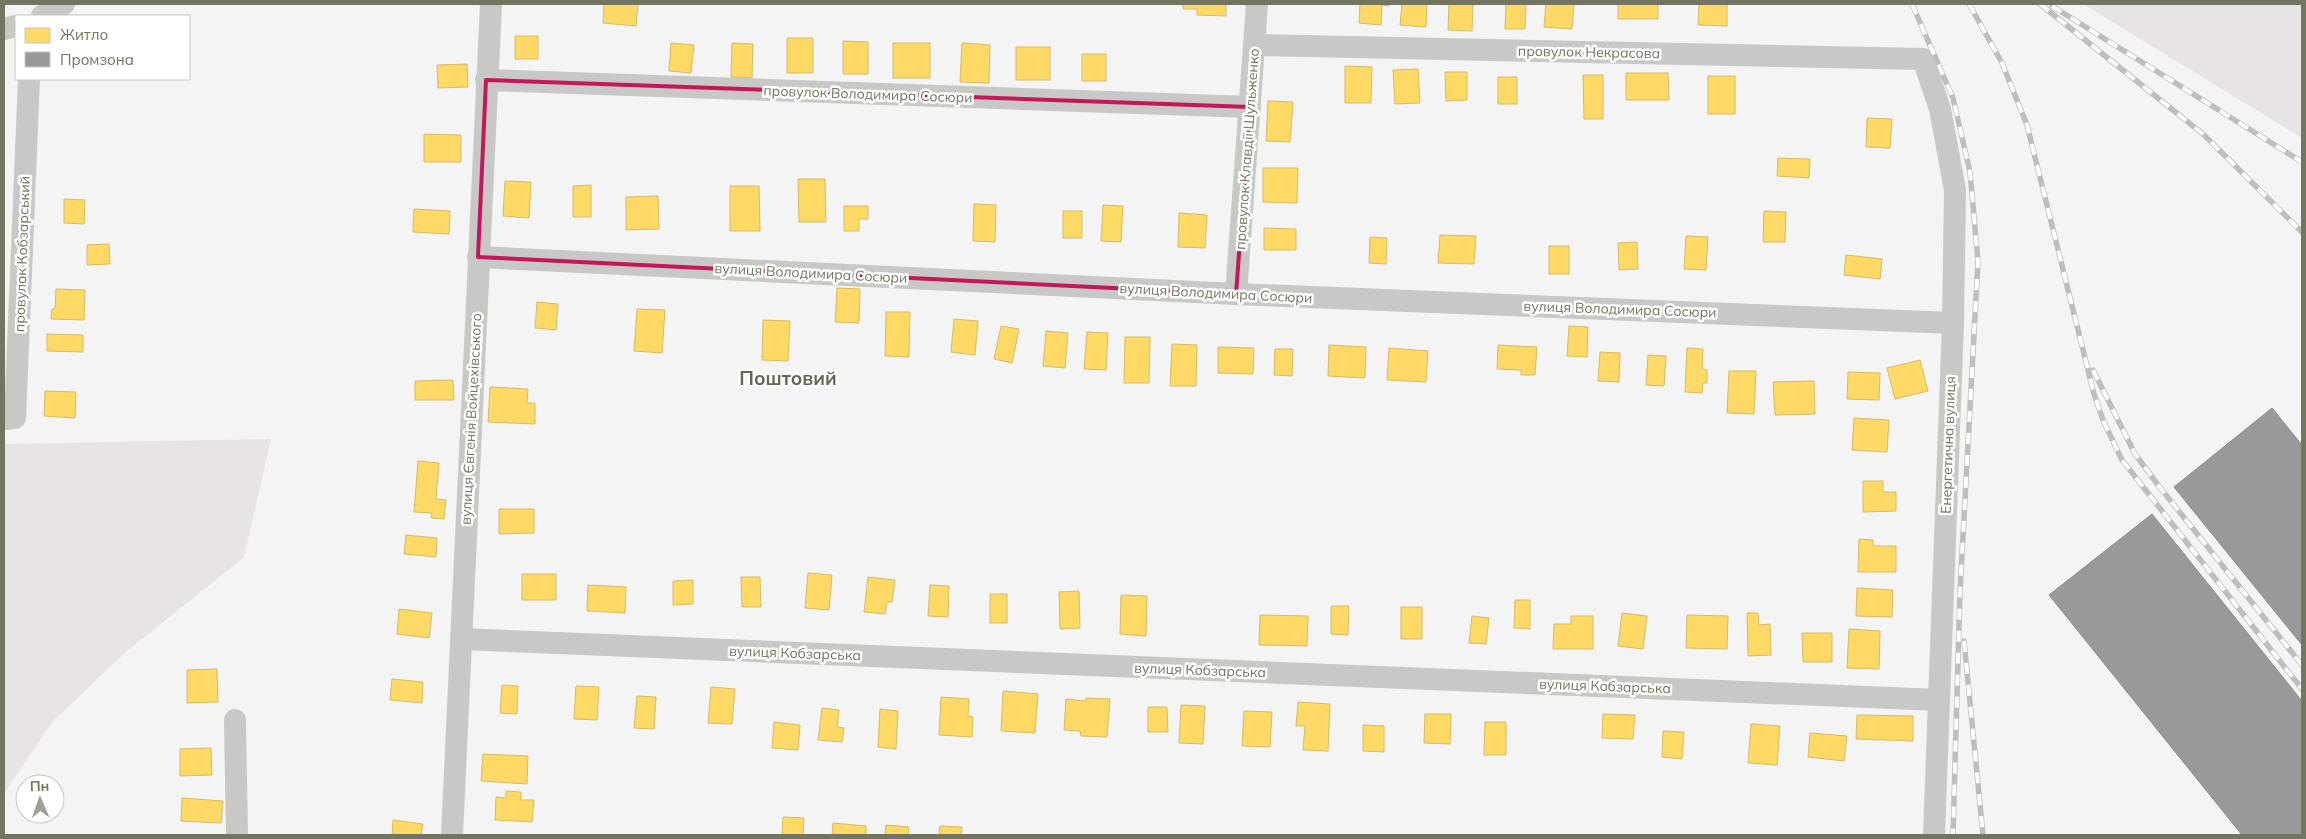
<svg xmlns="http://www.w3.org/2000/svg" width="2306" height="839" viewBox="0 0 2306 839" font-family="Mulish,sans-serif">
<style>
.green{fill:#e7e3e7}
.homes{fill:#ffd966;stroke:#d5bb64}
.industry{fill:#999;stroke:#8e8e88}
.lines{fill:none;stroke-linecap:round;stroke-linejoin:round}
.minor{stroke:#c8c8c6;stroke-width:22}
.rail-casing{stroke:#bebebc;stroke-width:5.5}
.rail{stroke:#fff;stroke-width:4;stroke-dasharray:11;stroke-linecap:butt}
.marked{fill:none;stroke:#c2185b;stroke-width:4;stroke-linejoin:round}
.labels{text-anchor:middle;stroke-width:5;stroke-linejoin:round;paint-order:stroke}
.street-label{font-size:14px;fill:#737560;stroke:#fff}
.district-label{font-size:19px;font-weight:bold;fill:#656656;stroke:#fff}
</style>
<rect width="100%" height="100%" fill="#f5f4f5"/>
<g class="green">
<path d="M2083,4h219v134z"/>
<path d="M271,439l-27,118 -117,94 -74,70 -49,72v-349z"/>
</g>
<g class="homes">
<path d="M604,4h34l-2,22 -33,-3z"/>
<path d="M1183,4h43v12l-29,-1v-6h-14z"/>
<path d="M1360,4h30l-1,2 -7,-1 -1,20 -22,-2z"/>
<path d="M1402,4h25l-1,23 -26,-2z"/>
<path d="M1449,4h24l-1,27 -24,-1z"/>
<path d="M1506,4h20l-1,25h-20z"/>
<path d="M1546,4h28l-2,25 -28,-2z"/>
<rect x="1618" y="4" width="40" height="15"/>
<path d="M1699,4h28v22l-29,-1z"/>
<rect x="515" y="36" width="23" height="23"/>
<rect x="787" y="38" width="26" height="35"/>
<path d="M843,41l25,1v32h-25z"/>
<path d="M671,43l23,2 -3,28 -22,-2z"/>
<path d="M732,43l21,1 -1,34 -21,-1z"/>
<rect x="893" y="43" width="37" height="35"/>
<path d="M962,43l28,2 -1,38 -29,-1z"/>
<rect x="1016" y="47" width="34" height="33"/>
<rect x="1082" y="54" width="24" height="27"/>
<path d="M467,64l1,23 -30,1 -1,-23z"/>
<path d="M1345,66l27,1 -1,36h-26z"/>
<path d="M1418,69l2,34 -25,1 -2,-34z"/>
<path d="M1445,72h22v28l-21,1z"/>
<path d="M1626,73h42l1,27h-43z"/>
<path d="M1583,75h20v44h-19z"/>
<rect x="1708" y="76" width="27" height="38"/>
<rect x="1498" y="77" width="19" height="27"/>
<path d="M1268,101l25,1 -3,40 -24,-1z"/>
<path d="M1867,118l25,1 -2,29 -24,-1z"/>
<path d="M424,134l37,1v27h-37z"/>
<path d="M1778,158l32,1 -1,19 -32,-2z"/>
<path d="M1263,168h35l-1,35 -34,-1z"/>
<path d="M798,179h27l1,43h-27z"/>
<path d="M505,181l26,1 -2,36 -26,-2z"/>
<path d="M591,185v32h-18v-31z"/>
<path d="M730,186h29l1,45h-30z"/>
<path d="M658,196l1,33 -33,1v-33z"/>
<path d="M64,199l21,1 -1,24 -20,-1z"/>
<path d="M974,204l22,1 -1,37 -22,-1z"/>
<path d="M1103,205l20,1 -2,36 -20,-1z"/>
<path d="M844,206h24v13h-9v12h-15z"/>
<path d="M414,209l36,2 -1,23 -36,-2z"/>
<rect x="1063" y="211" width="19" height="27"/>
<path d="M1764,211l22,1 -1,30h-22z"/>
<path d="M1179,213l28,2 -2,33 -27,-1z"/>
<path d="M1264,228l32,1v21h-32z"/>
<path d="M1440,235l36,1 -2,28 -36,-1z"/>
<path d="M1686,236l22,1 -2,33 -22,-1z"/>
<path d="M1370,237l17,1 -1,26 -17,-1z"/>
<path d="M1637,242l1,27 -19,1 -1,-27z"/>
<path d="M109,244l1,20 -23,1v-20z"/>
<rect x="1549" y="246" width="20" height="28"/>
<path d="M1846,255l36,4 -2,20 -36,-4z"/>
<path d="M837,288l23,1 -1,34 -24,-1z"/>
<path d="M56,289l29,1 -1,30 -33,-1 1,-10h3z"/>
<path d="M537,302l21,2 -2,26 -21,-2z"/>
<path d="M637,309l28,1 -3,43 -28,-2z"/>
<path d="M886,312h24l-1,45 -24,-1z"/>
<path d="M954,319l24,2 -3,34 -24,-3z"/>
<path d="M763,320l27,1 -2,40 -26,-1z"/>
<path d="M1001,326l18,3 -7,34 -18,-4z"/>
<path d="M1569,326l19,1 -1,30 -20,-1z"/>
<path d="M1046,331l22,2 -3,35 -22,-2z"/>
<path d="M1087,332l21,1 -2,37 -22,-1z"/>
<path d="M47,334l36,1v17l-36,-1z"/>
<path d="M1125,337h25l-1,46h-25z"/>
<path d="M1172,344l25,1 -1,41h-26z"/>
<path d="M1329,345l37,2 -1,31 -37,-2z"/>
<path d="M1498,345l39,2 -2,28h-14v-5l-24,-1z"/>
<path d="M1218,347l36,1 -1,26 -35,-1z"/>
<path d="M1389,348l39,3 -2,31 -39,-2z"/>
<path d="M1687,348l16,1 -1,20 5,1v13h-4l-1,10 -17,-1z"/>
<path d="M1275,349h18l-1,27 -18,-1z"/>
<path d="M1600,352l20,1 -1,29 -21,-1z"/>
<path d="M1648,355l18,1 -2,30 -18,-1z"/>
<path d="M1920,360l8,31 -33,8 -8,-31z"/>
<path d="M1729,371h27l-2,43 -27,-1z"/>
<path d="M1848,372l32,1 -1,27 -32,-1z"/>
<path d="M453,380l1,20h-39v-19z"/>
<path d="M1814,381l1,33 -40,1 -2,-33z"/>
<path d="M490,387l38,2 -1,14h8v21l-47,-2z"/>
<path d="M45,391l31,1 -1,26 -31,-2z"/>
<path d="M1854,418l35,2 -2,32 -35,-2z"/>
<path d="M418,461l21,2 -3,36 10,1 -2,19 -13,-1 1,-5 -18,-1z"/>
<path d="M1863,481h20v11h13v19l-33,1z"/>
<path d="M499,509h35v24l-35,1z"/>
<path d="M406,535l31,3 -1,19 -32,-3z"/>
<path d="M1859,539l14,1v6h23v26h-38z"/>
<path d="M808,573l24,2 -3,35 -24,-2z"/>
<rect x="522" y="574" width="34" height="26"/>
<path d="M741,577h19l1,30h-19z"/>
<path d="M868,577l27,3 -3,22h-5l-2,12 -21,-2z"/>
<path d="M693,580v24l-20,1v-24z"/>
<path d="M588,585l38,2 -1,26 -38,-2z"/>
<path d="M930,585l19,1 -1,31 -20,-1z"/>
<path d="M1857,588l36,2 -1,27 -36,-1z"/>
<path d="M1079,591l1,37 -20,1 -1,-37z"/>
<rect x="990" y="594" width="17" height="29"/>
<path d="M1121,595l26,1 -1,40 -26,-2z"/>
<path d="M1515,600h15v29l-16,-1z"/>
<path d="M1331,606h18l-1,29 -17,-1z"/>
<rect x="1401" y="607" width="21" height="32"/>
<path d="M399,609l33,4 -3,25 -32,-4z"/>
<path d="M1622,613l25,3 -4,33 -25,-3z"/>
<path d="M1747,613h11l1,12 11,-1 1,31 -23,1z"/>
<path d="M1260,615l48,1 -1,30 -48,-1z"/>
<path d="M1687,615l41,1 -1,33 -41,-1z"/>
<path d="M1472,616l17,2 -3,26 -17,-1z"/>
<path d="M1571,616h22v33h-40l1,-25h17z"/>
<path d="M1849,629l31,2 -1,38 -32,-1z"/>
<path d="M1802,633h30v29h-29z"/>
<path d="M217,669l1,33 -31,1v-33z"/>
<path d="M392,679l31,3 -1,21 -32,-3z"/>
<path d="M502,685l16,1 -1,28 -17,-1z"/>
<path d="M576,686l23,1 -2,33 -23,-1z"/>
<path d="M711,687l24,2 -3,35 -24,-1z"/>
<path d="M1003,691l35,3 -3,39 -34,-2z"/>
<path d="M637,696l19,1 -2,32 -20,-1z"/>
<path d="M941,697l28,2 -1,17 5,1 -1,20 -33,-2z"/>
<path d="M1086,698l24,1 -3,38 -26,-1 -1,-5 -16,-1 2,-31 20,2z"/>
<path d="M1298,702l32,2 -2,47 -25,-1 2,-24h-9z"/>
<path d="M1181,705l24,1 -2,38 -24,-1z"/>
<path d="M1148,707h19l1,25h-20z"/>
<path d="M822,708l17,2 -2,17 7,1 -2,14 -24,-2z"/>
<path d="M880,709l18,2 -2,38 -18,-2z"/>
<path d="M1244,711l28,1 -2,35 -28,-1z"/>
<path d="M1425,714h26l-1,30 -26,-1z"/>
<path d="M1603,714l32,1 -2,24 -31,-1z"/>
<path d="M1857,715l56,1v25l-57,-2z"/>
<path d="M774,722l26,3 -2,25 -26,-2z"/>
<path d="M1485,722h21v33h-22z"/>
<path d="M1751,724l29,2 -3,39 -29,-2z"/>
<path d="M1363,725l21,1v26l-21,-1z"/>
<path d="M1663,731l21,1 -2,27 -20,-2z"/>
<path d="M1810,733l37,3 -3,25 -36,-4z"/>
<path d="M211,748l1,27 -32,1v-27z"/>
<path d="M483,754l45,2 -1,28 -46,-3z"/>
<path d="M506,791l15,1v8h13l-2,22 -37,-2 1,-23 10,1z"/>
<path d="M182,798l41,3 -2,22 -40,-2z"/>
<path d="M783,817l21,1 -1,17h-21z"/>
<path d="M393,820l30,4 -2,11h-29z"/>
<path d="M833,823l33,3v9h-34z"/>
<path d="M886,825l23,2 -1,8h-23z"/>
<path d="M940,826l22,1 -1,8h-22z"/>
</g>
<g class="industry">
<path d="M2272,408l30,37v200l-128,-158z"/>
<path d="M2152,514l150,187v134h-60l-193,-240z"/>
</g>
<g class="lines">
<g class="minor">
<path d="M42,16l22,-12"/>
<path d="M4,29l12,-3"/>
<path d="M1254,45l669,14 17,50 15,81 -2,133 -19,512"/>
<path d="M486,80l764,27"/>
<path d="M478,257l758,37 717,29"/>
<path d="M1236,294l21,-290"/>
<path d="M4,419l11,-1 14,-339"/>
<path d="M461,639l1478,61"/>
<path d="M235,720l2,115"/>
<path d="M452,835l39,-831"/>
</g>
<defs>
<g id="rail">
<path d="M1912,4l41,94 17,74 8,89 -18,330 -7,244"/>
<path d="M1969,4l33,59 25,62 67,269 9,26 19,40 180,229"/>
<path d="M2040,4l163,130 99,98"/>
<path d="M2052,6l250,156"/>
<path d="M2093,370l42,84 23,31 144,180"/>
<path d="M1964,641l19,194"/>
</g>
</defs>
<use href="#rail" class="rail-casing"/>
<use href="#rail" class="rail"/>
</g>
<path class="marked" d="M486,80l764,27 -14,187 -758,-37z"/>
<g class="labels">
<g class="street-label">
<text transform="translate(1589 52) rotate(1)" y="5">провулок Некрасова</text>
<text transform="translate(868 94) rotate(2)" y="5">провулок Володимира Сосюри</text>
<text transform="translate(1247 149) rotate(-86)" y="5">провулок Клавдії Шульженко</text>
<text transform="translate(22 254) rotate(-88)" y="5">провулок Кобзарський</text>
<text transform="translate(811 273) rotate(3)" y="5">вулиця Володимира Сосюри</text>
<text transform="translate(1216 293) rotate(3)" y="5">вулиця Володимира Сосюри</text>
<text transform="translate(1620 309) rotate(2)" y="5">вулиця Володимира Сосюри</text>
<text transform="translate(471 419) rotate(-87)" y="5">вулиця Євгенія Войцехівського</text>
<text transform="translate(1948 445) rotate(-88)" y="5">Енергетична вулиця</text>
<text transform="translate(795 653) rotate(2)" y="5">вулиця Кобзарська</text>
<text transform="translate(1200 670) rotate(2)" y="5">вулиця Кобзарська</text>
<text transform="translate(1605 686) rotate(2)" y="5">вулиця Кобзарська</text>
</g>
<g class="district-label">
<text x="788" y="385">Поштовий</text>
</g>
</g>
<rect width="2306" height="839" fill="none" stroke="#737560" stroke-width="10"/>
<rect x="15" y="15" width="175" height="65" fill="#ffffff" stroke="#c7c8bf"/>
<rect x="25" y="28" width="25" height="15" fill="#ffd966" stroke="#c7c8bf"/>
<text x="60" y="40" font-size="15" fill="#737560">Житло</text>
<rect x="25" y="52" width="25" height="15" fill="#999999" stroke="#c7c8bf"/>
<text x="60" y="65" font-size="15" fill="#737560">Промзона</text>
<g transform="translate(40 799) rotate(358)"><circle r="24" fill="#ffffff" stroke="#c7c8bf"/>
<path d="M0-4L9 19L0 12L-9 19Z" fill="#a0a194"/>
<text y="-8" font-size="14" font-weight="bold" text-anchor="middle" fill="#737560">Пн</text>
</g>
</svg>
